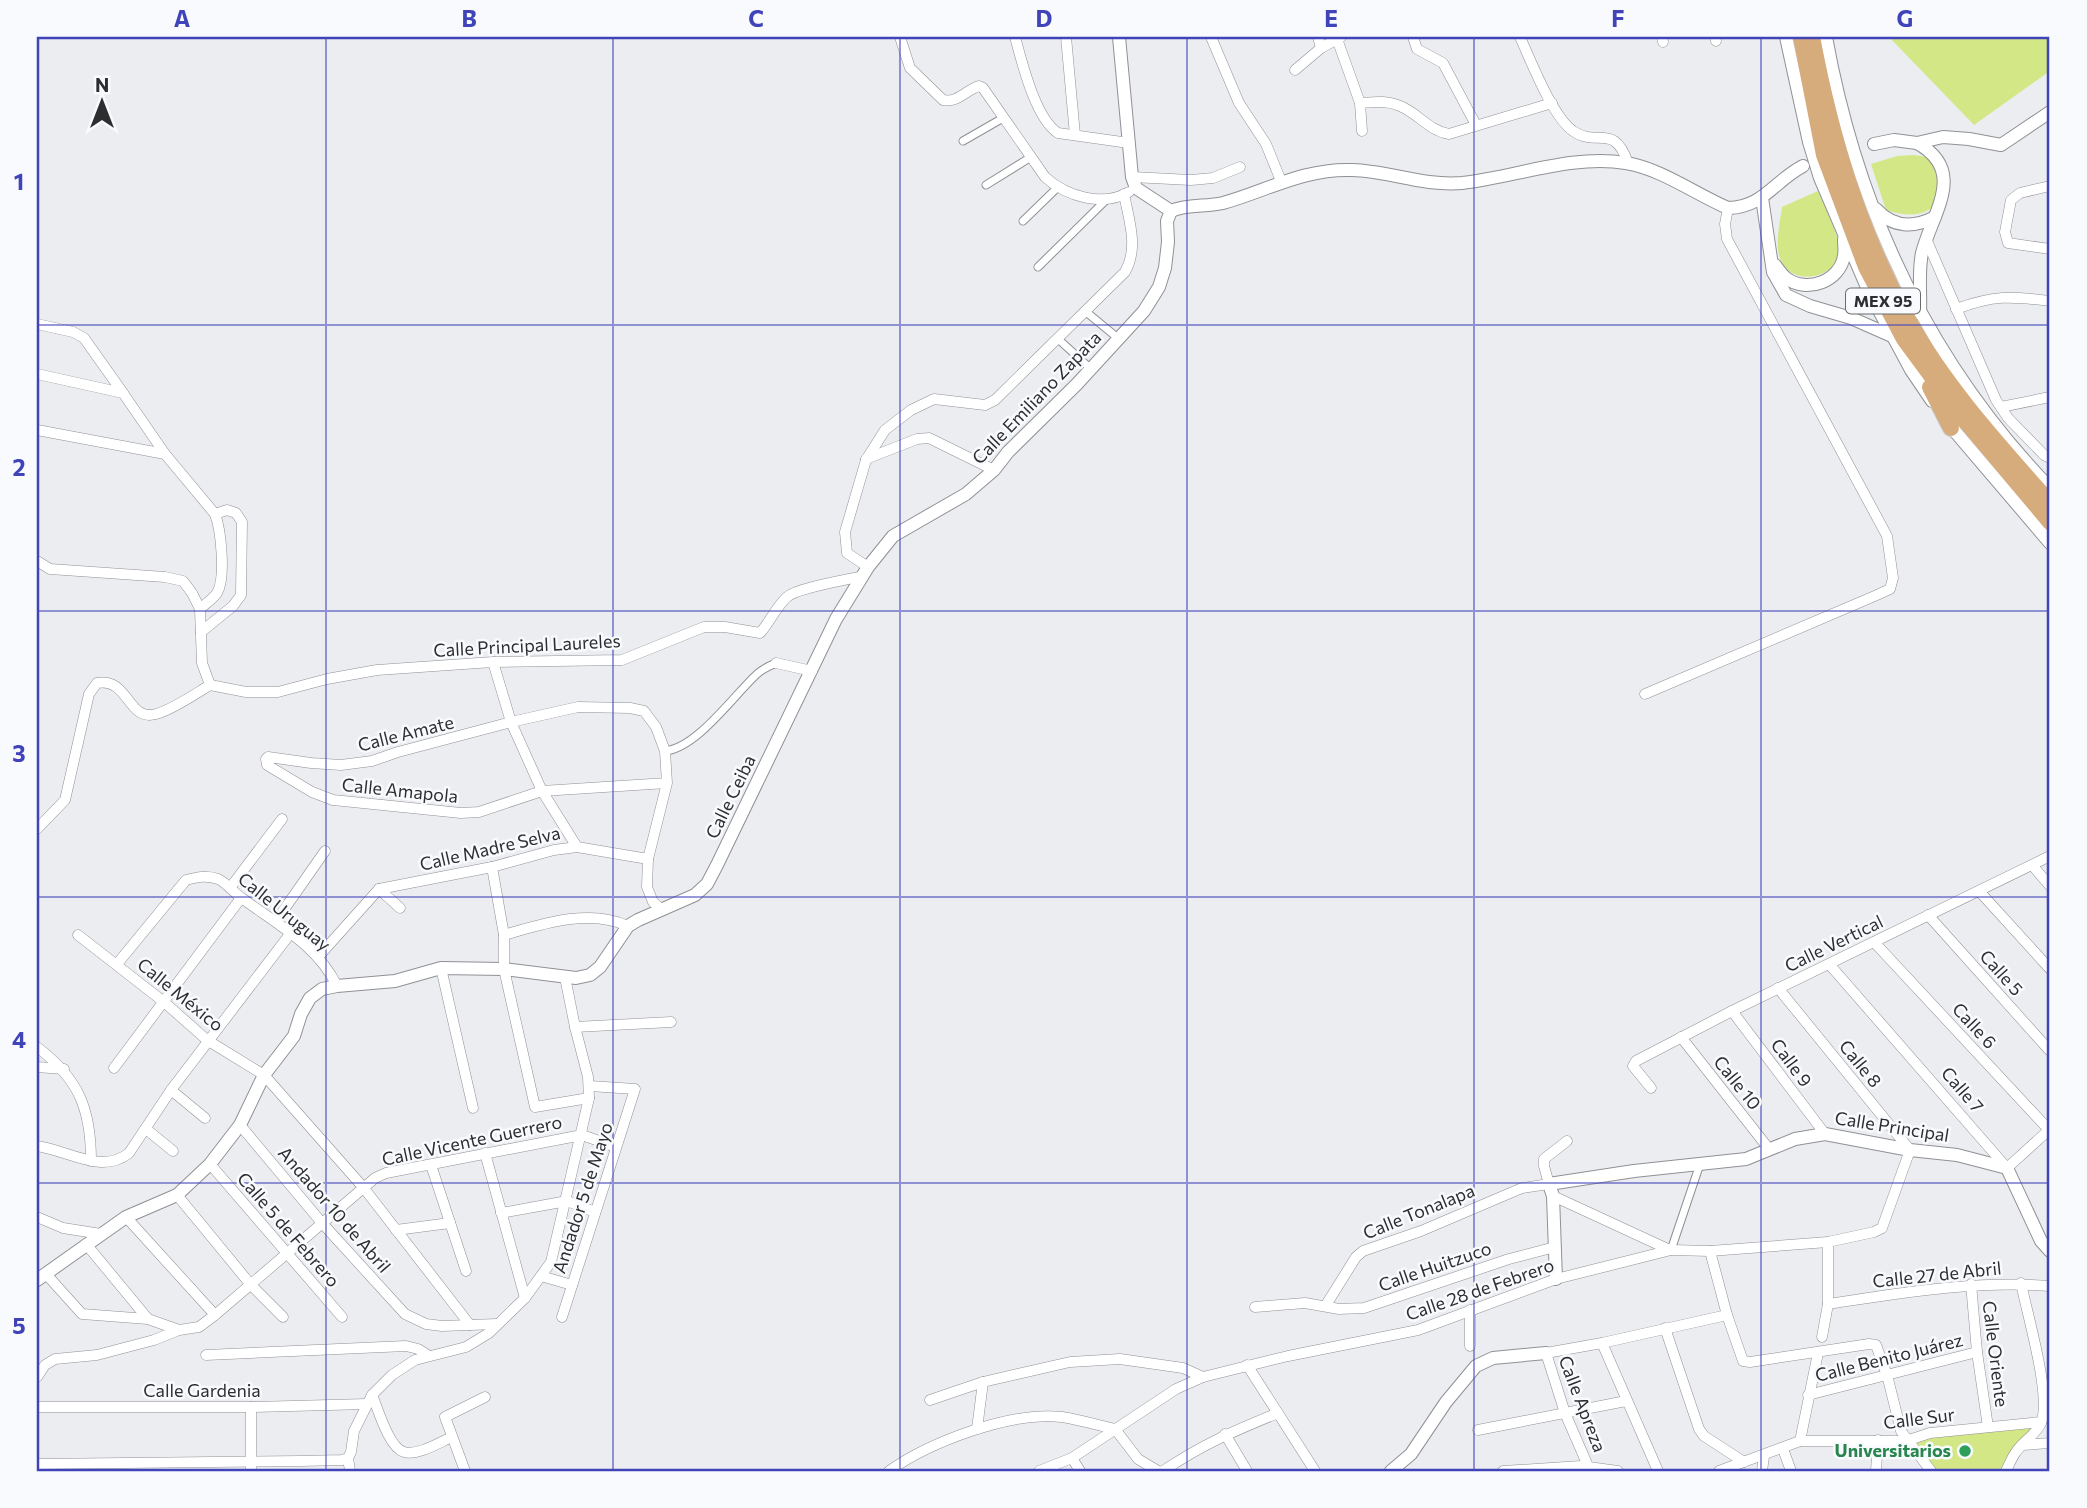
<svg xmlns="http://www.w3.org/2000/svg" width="2087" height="1508" viewBox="0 0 2087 1508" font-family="Commissioner,sans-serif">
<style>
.green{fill:#d4e787}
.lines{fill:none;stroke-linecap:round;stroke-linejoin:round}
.pedestrian-casing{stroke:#8f9195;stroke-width:9}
.minor-casing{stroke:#8f9195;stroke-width:11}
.tertiary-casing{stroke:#8f9195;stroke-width:14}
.secondary-casing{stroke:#8f9195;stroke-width:14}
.trunk-casing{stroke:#c8c9c9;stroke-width:18}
.pedestrian{stroke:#fff;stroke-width:7}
.minor{stroke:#fff;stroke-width:10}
.tertiary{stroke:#fff;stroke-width:12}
.secondary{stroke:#fff;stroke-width:12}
.trunk{stroke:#d7ac7c;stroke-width:16}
.grid{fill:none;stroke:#4144b9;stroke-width:2;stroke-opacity:0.55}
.leisure-dot{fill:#2e9e5b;stroke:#f8fafe;stroke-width:2.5}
.labels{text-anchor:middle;stroke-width:5;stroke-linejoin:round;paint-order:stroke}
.shield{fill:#f8fafe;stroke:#6a6b6d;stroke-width:2}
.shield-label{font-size:16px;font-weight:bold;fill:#2d2e2f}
.street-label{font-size:18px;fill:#2d2e2f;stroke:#f8fafe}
.leisure-label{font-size:18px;font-weight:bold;fill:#27864d;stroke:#f8fafe;text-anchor:end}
.neatline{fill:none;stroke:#4144b9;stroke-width:2.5}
.grid-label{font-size:23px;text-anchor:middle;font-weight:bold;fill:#4144b9}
</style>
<rect width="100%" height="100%" fill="#ebedf1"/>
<g class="green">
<path d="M1889,37h161v34l-76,54z"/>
<path d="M1914,155l13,2c29,40 6,69 -41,53l-15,-46 26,-8z"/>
<path d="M1818,191c6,15 20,41 21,56 2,31 -46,41 -58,14 -7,-16 -1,-38 1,-54z"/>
<path d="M2036,1425l-34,46h-67l-24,-29 24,-7z"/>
</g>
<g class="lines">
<defs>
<g id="pedestrian">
<path d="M963,141l40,-23"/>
<path d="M986,185l45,-28"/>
<path d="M1023,221l34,-33"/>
<path d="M1038,267l67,-66"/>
<path d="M1085,311l34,28"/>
<path d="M1057,338l34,31"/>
<path d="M665,751c32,-3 69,-56 92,-77 5,-5 12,-8 19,-11"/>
<path d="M1671,1250l29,-86"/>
</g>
<g id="minor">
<path d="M900,37l10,31 33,32c15,3 23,-10 36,-14l4,2 62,89c22,20 58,30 84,15"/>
<path d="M1015,37c7,25 20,81 43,96l71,10"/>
<path d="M1066,37l9,98"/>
<path d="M1211,37l28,66 27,41 15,37"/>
<path d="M1318,37l3,11"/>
<path d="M1413,37l4,12 26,14 33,62"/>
<path d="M1520,37c11,24 32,79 53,94 25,17 41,-9 55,32"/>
<path d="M1662,37l1,5"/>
<path d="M1715,37l1,4"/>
<path d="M1337,39l23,64 2,28"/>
<path d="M1295,70l26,-22 20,-11"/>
<path d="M1360,103c14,-1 27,-3 40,3 18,7 29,25 49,28l103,-31"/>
<path d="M1132,177l59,3 22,-2 27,-11"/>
<path d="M2050,186l-30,7 -9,7 -6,32 3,11 42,6"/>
<path d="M1927,241l69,159 12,18 36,37 6,3"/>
<path d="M1956,309c38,-14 54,-13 94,-8"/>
<path d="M37,324l36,8 11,6 39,55"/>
<path d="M37,374l86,19 42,61 50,60c6,16 11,64 2,79 -4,6 -12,11 -17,16"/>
<path d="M2001,407l49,-10"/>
<path d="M37,430l128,24"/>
<path d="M866,459l51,-20 12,-1 65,32"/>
<path d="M37,561l13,8 115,8 18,4 9,12 8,16 2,54 8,22"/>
<path d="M868,567l-21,-14 -2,-21 21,-72 19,-30 26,-20 23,-11 51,6 10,-5 130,-128c14,-25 4,-51 -1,-78"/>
<path d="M201,632l32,-26 8,-11 1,-73 -6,-9 -9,-3 -12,4"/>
<path d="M493,662l18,60 31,69 35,56"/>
<path d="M776,663l36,8"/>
<path d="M210,685l36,7h32l49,-13 50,-9 116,-8 129,-2 82,-33h21l35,6c10,-11 16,-26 27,-36 10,-9 59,-17 76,-21"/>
<path d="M1645,694l232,-99 13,-6 3,-11 -6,-42 -160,-297 -2,-15 3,-16"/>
<path d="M37,829l28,-29 24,-106 8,-11c32,-6 30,39 59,31 16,-4 39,-20 54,-29"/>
<path d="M2032,865l18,21"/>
<path d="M492,867l12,68v34l31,138 54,-9"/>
<path d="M230,888l52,-69"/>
<path d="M379,889l113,-22 62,-17 23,-3 71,12"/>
<path d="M379,889l21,19"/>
<path d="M1979,891l71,78"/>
<path d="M662,910l-9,-8 -6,-15 1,-28 19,-76 -2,-32 -9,-24 -12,-16 -14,-3 -52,-1 -67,15 -113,30 -26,9 -31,4 -30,-2 -43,-6 -2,2 1,6 45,27 21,8 128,13 18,-1 63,-21 125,-8"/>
<path d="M1928,915l122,136"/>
<path d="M276,921l49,-70"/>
<path d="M78,935l86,67 43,38 57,35 99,112 107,138"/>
<path d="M504,935c38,-11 86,-27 124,-9"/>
<path d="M1874,942l176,189"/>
<path d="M318,957l61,-68"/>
<path d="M117,964l69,-84c12,-3 20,-5 32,-1 9,4 16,14 25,20 34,25 75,47 94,87"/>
<path d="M1829,964l178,204 43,-39"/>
<path d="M441,968l32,140"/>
<path d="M1732,1011l93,123"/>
<path d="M575,1027l96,-5"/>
<path d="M1681,1037l88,112"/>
<path d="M37,1047c42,32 54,62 54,114"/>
<path d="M37,1067l27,2"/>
<path d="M114,1068l127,-170"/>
<path d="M1651,1088l-18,-22 3,-5 96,-50 318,-155"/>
<path d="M171,1090l34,28"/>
<path d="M240,1125l82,98 83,91 21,10 16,2 55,-2"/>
<path d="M146,1129l27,22"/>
<path d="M37,1146c30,4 65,29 92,7l42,-63 119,-156"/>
<path d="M485,1153l40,145"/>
<path d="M210,1164l132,153"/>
<path d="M431,1165l35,106"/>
<path d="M177,1195l74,90 32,32"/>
<path d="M1553,1196l117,54"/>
<path d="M501,1213l66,-12 28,11"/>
<path d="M37,1217l26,11 38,6"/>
<path d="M126,1217l89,98"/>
<path d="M396,1230l54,-7"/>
<path d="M86,1244l62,75"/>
<path d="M1710,1251l17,64 16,46 7,1 119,-18 7,1 11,30 14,56 30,40"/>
<path d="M46,1274l36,40 66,5 31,11 20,-3 16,-12 160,-137 11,-5 196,-38 34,12"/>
<path d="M541,1276l31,9"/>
<path d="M1971,1284l6,68 11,75"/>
<path d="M1828,1304c74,-11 147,-24 222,-18"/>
<path d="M1326,1305l30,-48 7,-6 58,-20 101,-43 27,-4 -5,-18v-7l23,-18"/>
<path d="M1255,1307l50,-4 34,6 25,-1 145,-49 46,-12"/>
<path d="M1470,1310v36"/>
<path d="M562,1317l73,-228 -45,-3"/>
<path d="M1665,1328l34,101 5,7 40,26"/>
<path d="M1822,1337l6,-33v-62"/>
<path d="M1602,1343l56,128"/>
<path d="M206,1355l200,-9 12,3 11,7"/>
<path d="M1247,1365l68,106"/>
<path d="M37,1377l8,-12 10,-6 42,-4 57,-15 25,-10"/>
<path d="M372,1395c6,14 17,53 32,57 14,4 36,-10 48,-15"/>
<path d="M1808,1395l169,-43"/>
<path d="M930,1400l53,-18 87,-20 50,-3 63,9 20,9"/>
<path d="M37,1407h214l116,-3"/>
<path d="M251,1407v64"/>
<path d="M977,1429l6,-47"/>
<path d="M1115,1429l23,30 20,12"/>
<path d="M1478,1430l148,-29"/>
<path d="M1225,1434l22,37"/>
<path d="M1800,1441l18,-88"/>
<path d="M2022,1445l28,-2"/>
<path d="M1783,1449l8,22"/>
<path d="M1072,1458l8,13"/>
<path d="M37,1464l264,-3 41,-1 6,-2"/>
<path d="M1588,1466l-23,-53 -19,-60 56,-10 125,-28"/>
<path d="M350,1471l-2,-13 3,-6 3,-21 18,-36 20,-20 23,-15 51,-13 23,-14 36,-35 26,-36 38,-164 -1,-21 -13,-50 -10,-50"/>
<path d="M465,1471l-20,-54 40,-20"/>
<path d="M889,1471c41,-29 122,-60 173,-54 18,3 36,8 53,12"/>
<path d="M1039,1471l33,-13 104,-69 27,-12 85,-21 130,-26 138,-51 115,-29 39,1 118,-9 46,-10 8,-4 28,-78 -132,-162"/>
<path d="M1163,1471c40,-27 71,-40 115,-58"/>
<path d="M1503,1471l78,-5 37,5"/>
<path d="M1719,1471l81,-30h106l24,-8 111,-11"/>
<path d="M1762,1471l2,-15"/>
<path d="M1876,1471l2,-31"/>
<path d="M2006,1471c3,-6 6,-14 10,-19 7,-11 20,-17 25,-29 11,-26 -14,-109 -20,-140"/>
</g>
<g id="tertiary">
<path d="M1119,37l13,140 4,11 35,23"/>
<path d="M1874,144l20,-4 23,3 26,-6 26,2 32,6 49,-33"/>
<path d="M1171,211c15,-7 36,-4 52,-8 43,-12 82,-35 129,-33 38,1 69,16 110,13 54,-6 110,-29 164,-20 36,6 69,31 102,45 36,-1 46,-27 75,-42"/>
<path d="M1556,1279l-3,-83 -4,-12 85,-13 112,-12 49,-20 30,-5 85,16 47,5 50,13 34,73 9,10"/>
<path d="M37,1280l89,-63 51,-22 33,-31 30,-39 24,-50 30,-39 7,-22 9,-16 12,-9 15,-3 58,-5 46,-13 63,1 72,9 14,-3 10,-8 28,-41 10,-6 57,-25 12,-11 10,-19 119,-246 32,-52 25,-31 73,-42 28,-24 14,-18 69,-68 67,-73 15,-24 6,-19 3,-26 -1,-21 4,-10"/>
<path d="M1391,1471l20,-17 35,-52 30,-36 17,-8 53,-5"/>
</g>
<g id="secondary">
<path d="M1786,37l23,105 11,36 49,114 42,78 21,31"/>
<path d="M1826,37c31,170 102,325 224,451"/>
<path d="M1917,143c51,28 15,70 5,110 -4,19 -1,40 -2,60"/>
<path d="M1762,198l11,74 13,23 24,11 41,12 41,18"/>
<path d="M1876,209c17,19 38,19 59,8"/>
<path d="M1775,265c3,4 7,10 11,13 21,16 54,3 58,-22 1,-5 0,-12 0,-17"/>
<path d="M1946,421l104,122"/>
</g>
<g id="trunk">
<path d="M1801,37l23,118 42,112 38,72 53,72 93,111"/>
<path d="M1812,37c19,100 47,196 98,286 37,66 91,124 140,180"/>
<path d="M1930,387l21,41"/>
</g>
</defs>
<use href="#pedestrian" class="pedestrian-casing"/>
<use href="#minor" class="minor-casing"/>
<use href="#tertiary" class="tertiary-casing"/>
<use href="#secondary" class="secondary-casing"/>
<use href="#trunk" class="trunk-casing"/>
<use href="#pedestrian" class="pedestrian"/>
<use href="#minor" class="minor"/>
<use href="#tertiary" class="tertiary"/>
<use href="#secondary" class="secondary"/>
<use href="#trunk" class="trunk"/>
</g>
<path class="grid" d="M326,37v1434M613,37v1434M900,37v1434M1187,37v1434M1474,37v1434M1761,37v1434M37,325h2013M37,611h2013M37,897h2013M37,1183h2013"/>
<circle class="leisure-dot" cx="1965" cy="1451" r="7"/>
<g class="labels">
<rect class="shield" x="1846" y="288.5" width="74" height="25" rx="5"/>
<g class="shield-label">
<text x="1883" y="307">MEX 95</text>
</g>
<g class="street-label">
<text transform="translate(1037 398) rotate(-46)" y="6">Calle Emiliano Zapata</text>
<text transform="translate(527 646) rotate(-3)" y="6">Calle Principal Laureles</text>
<text transform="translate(406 734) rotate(-14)" y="6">Calle Amate</text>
<text transform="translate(400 791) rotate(6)" y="6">Calle Amapola</text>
<text transform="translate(731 797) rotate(-64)" y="6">Calle Ceiba</text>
<text transform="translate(490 849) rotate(-13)" y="6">Calle Madre Selva</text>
<text transform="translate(284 912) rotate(39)" y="6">Calle Uruguay</text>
<text transform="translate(1834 944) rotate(-26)" y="6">Calle Vertical</text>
<text transform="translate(2001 973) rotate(48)" y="6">Calle 5</text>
<text transform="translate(180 995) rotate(39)" y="6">Calle México</text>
<text transform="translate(1974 1026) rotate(47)" y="6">Calle 6</text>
<text transform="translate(1791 1063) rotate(53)" y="6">Calle 9</text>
<text transform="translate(1860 1064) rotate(51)" y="6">Calle 8</text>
<text transform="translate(1737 1083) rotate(51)" y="6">Calle 10</text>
<text transform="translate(1962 1090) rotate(49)" y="6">Calle 7</text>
<text transform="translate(1892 1127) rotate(9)" y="6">Calle Principal</text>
<text transform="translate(472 1141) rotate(-12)" y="6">Calle Vicente Guerrero</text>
<text transform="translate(583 1198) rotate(-72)" y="6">Andador 5 de Mayo</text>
<text transform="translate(334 1210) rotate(49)" y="6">Andador 10 de Abril</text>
<text transform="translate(1419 1212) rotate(-22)" y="6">Calle Tonalapa</text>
<text transform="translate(288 1230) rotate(49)" y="6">Calle 5 de Febrero</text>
<text transform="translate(1435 1267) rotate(-19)" y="6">Calle Huitzuco</text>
<text transform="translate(1937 1275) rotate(-6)" y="6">Calle 27 de Abril</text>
<text transform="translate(1480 1290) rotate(-19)" y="6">Calle 28 de Febrero</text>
<text transform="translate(1995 1354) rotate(83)" y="6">Calle Oriente</text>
<text transform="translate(1889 1358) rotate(-14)" y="6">Calle Benito Juárez</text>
<text x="202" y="1397">Calle Gardenia</text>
<text transform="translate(1582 1404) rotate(69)" y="6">Calle Apreza</text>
<text transform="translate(1919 1419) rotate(-7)" y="6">Calle Sur</text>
</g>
<g class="leisure-label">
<text x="1951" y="1457">Universitarios</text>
</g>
</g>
<rect width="2087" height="1508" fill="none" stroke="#f8fafe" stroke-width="77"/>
<g transform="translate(102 102)" stroke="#f8fafe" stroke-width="5" paint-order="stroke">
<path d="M0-5L12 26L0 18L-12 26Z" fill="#2d2e2f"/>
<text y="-10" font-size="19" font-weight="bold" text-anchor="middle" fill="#2d2e2f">N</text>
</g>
<rect x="38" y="38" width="2010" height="1432" class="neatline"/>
<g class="grid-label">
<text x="182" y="27">A</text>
<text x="469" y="27">B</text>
<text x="756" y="27">C</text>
<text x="1044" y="27">D</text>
<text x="1331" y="27">E</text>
<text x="1618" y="27">F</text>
<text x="1905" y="27">G</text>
<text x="19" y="190">1</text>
<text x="19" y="476">2</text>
<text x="19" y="762">3</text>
<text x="19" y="1048">4</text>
<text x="19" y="1334">5</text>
</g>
</svg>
